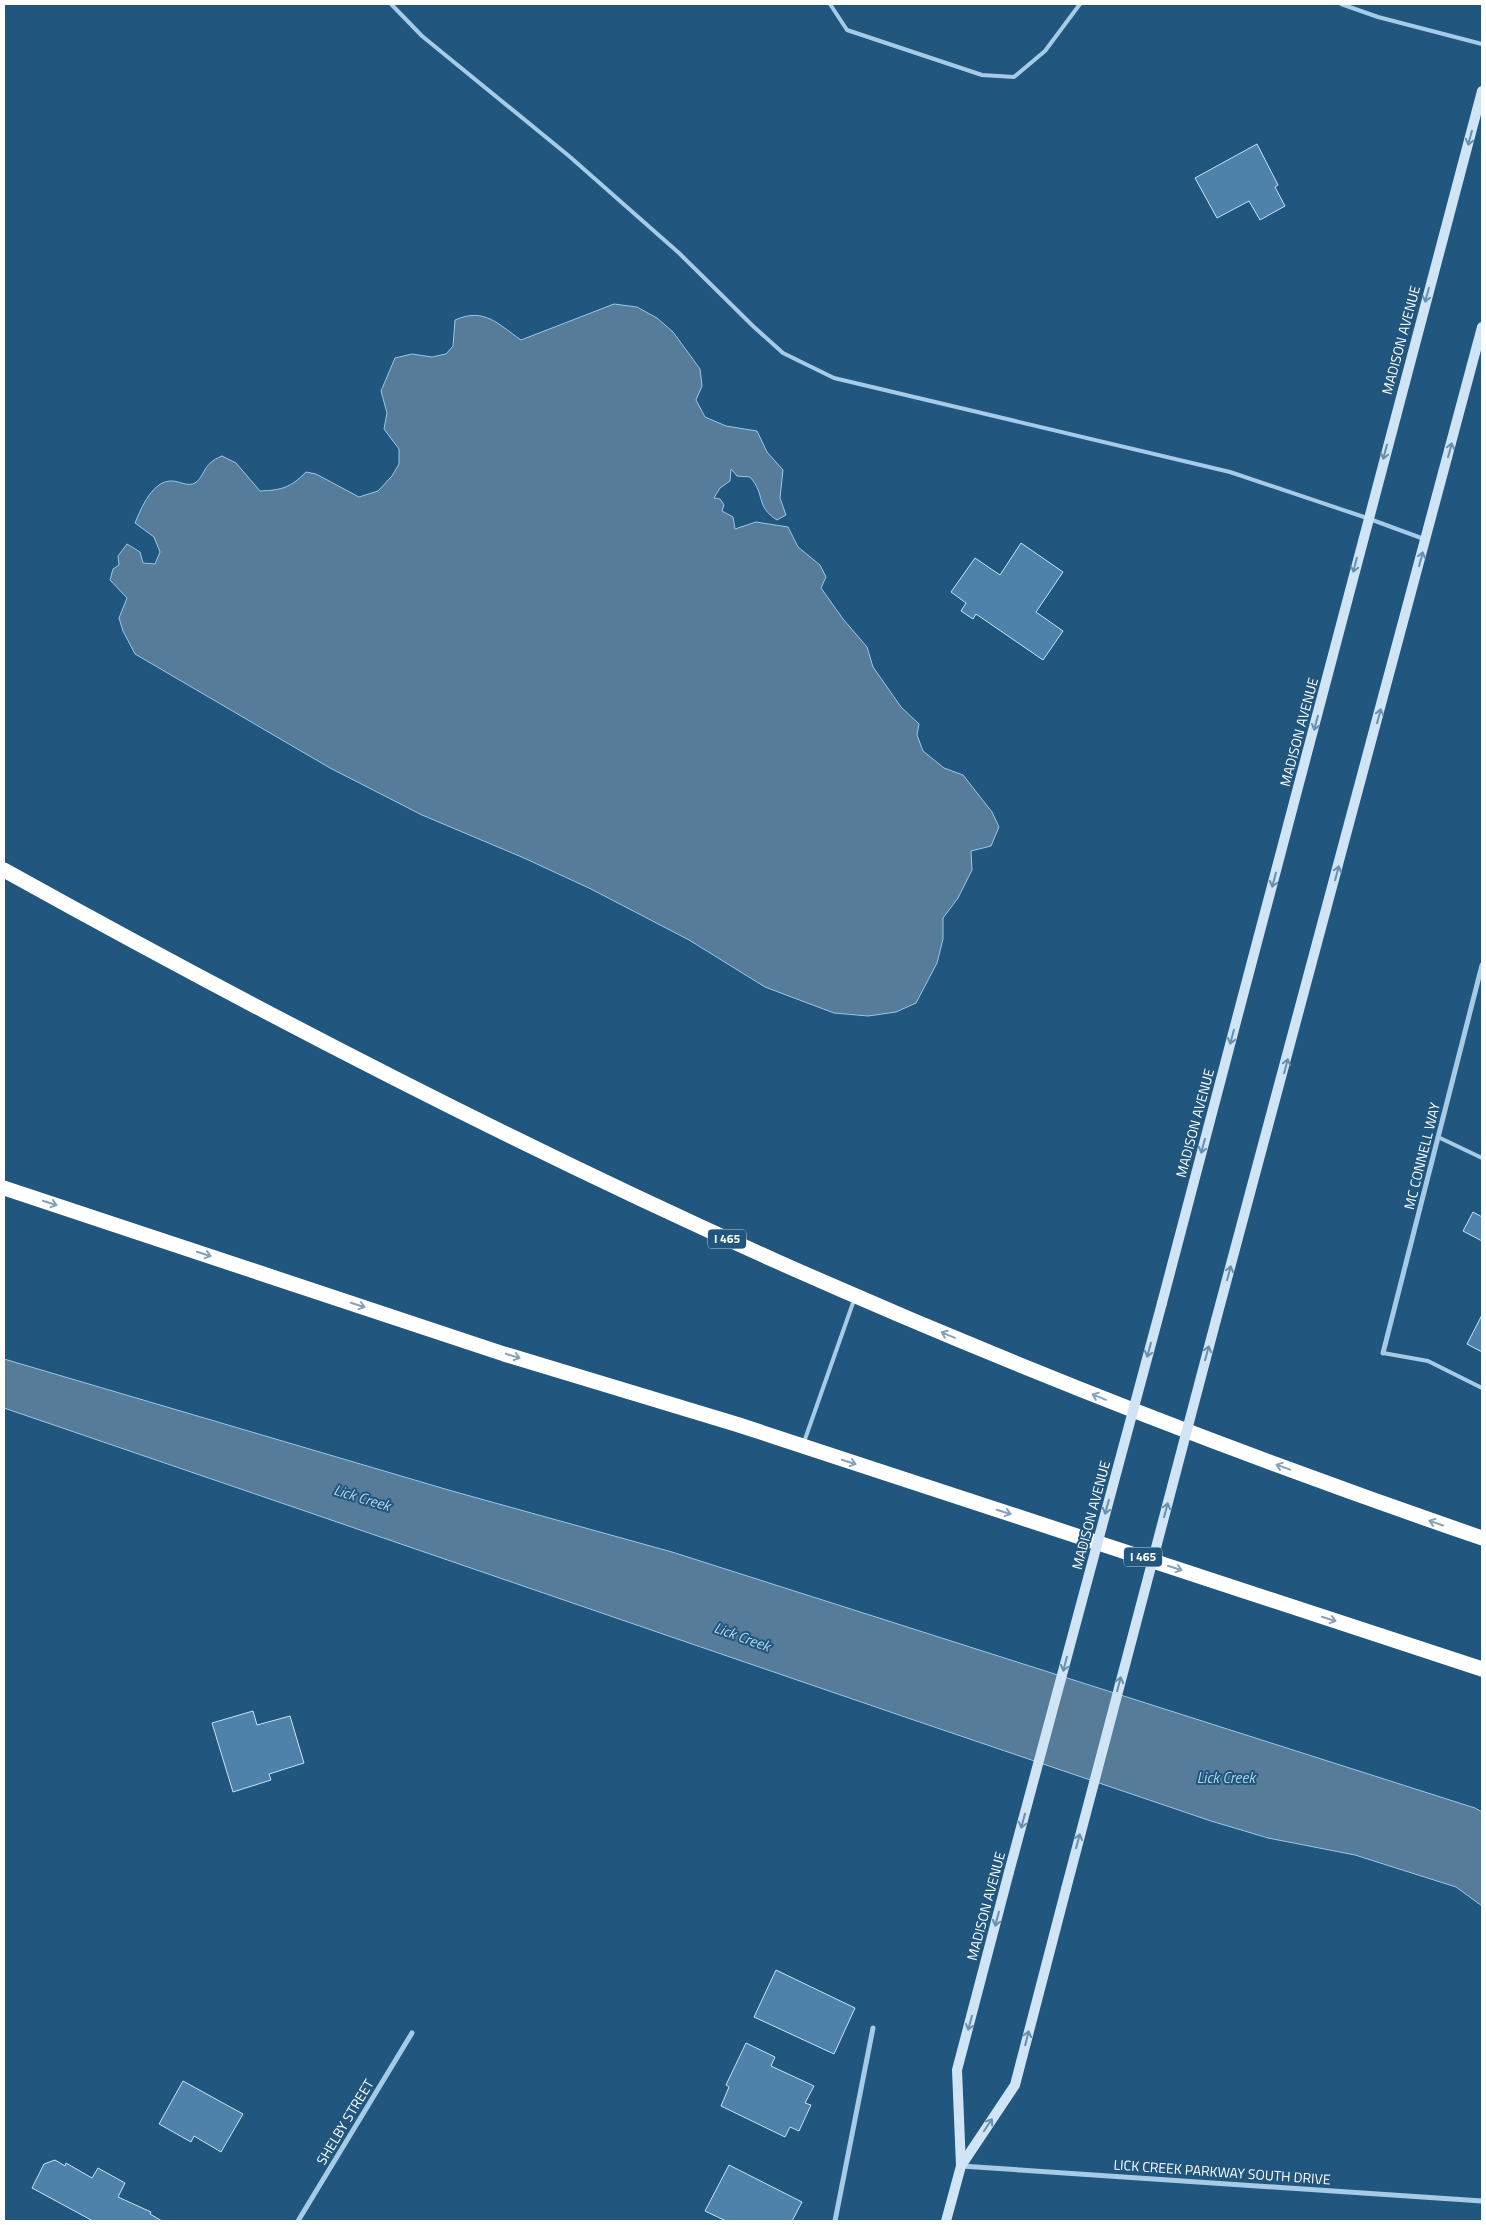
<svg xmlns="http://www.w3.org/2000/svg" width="1486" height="2225" viewBox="0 0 1486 2225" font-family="'Titillium Web',sans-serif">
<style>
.water{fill:#567c99;stroke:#99c8e8}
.building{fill:#4e82aa;stroke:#c9e3f5}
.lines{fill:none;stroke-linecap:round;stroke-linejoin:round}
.lane{stroke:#a5cbe7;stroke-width:4}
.street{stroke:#a5cbe7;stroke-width:5}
.secondary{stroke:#cfe5f6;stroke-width:10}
.highway{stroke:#fff;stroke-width:15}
.secondary-bridge{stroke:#cfe5f6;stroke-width:10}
.oneway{stroke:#678fae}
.oneway2{stroke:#85a2b8}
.labels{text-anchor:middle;stroke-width:4;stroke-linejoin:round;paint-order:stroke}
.shield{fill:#21567e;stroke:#bcccd8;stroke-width:1}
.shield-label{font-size:12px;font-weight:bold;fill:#fff}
.street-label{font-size:14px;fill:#fff;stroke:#21567e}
.water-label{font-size:15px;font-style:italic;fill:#b1d5ef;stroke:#21567e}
</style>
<rect width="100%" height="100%" fill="#21567e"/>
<g class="water">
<path d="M614,304l23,3 20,11 16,14 27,37 2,17 -6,14 9,17 21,9 31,5 10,21 16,18 -3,28 6,17 -9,5c-22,-14 -11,-25 -27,-43l-13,-1 -6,-7 -1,12 -10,7 -6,10 6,1 4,6 -2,6 11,6 2,12 21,-7 32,5 10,20 22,18 6,12 -5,11 22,31 24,28 6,20 28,40 18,17 -2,11 6,16 21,17 19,7 29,37 7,15 -8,19 -20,5 1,19 -14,28 -15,20v21l-6,24 -21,40 -20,9 -28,4 -34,-3 -69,-26 -76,-47 -98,-51 -67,-31 -102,-43 -92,-47 -195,-114 -12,-23 -4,-13 8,-20 -17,-18 3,-11 6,-4 -1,-9 9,-12 13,8 3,11 12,1 5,-12 -6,-15 -19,-14c6,-15 18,-43 37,-42 7,0 16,6 23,2 11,-8 7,-19 27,-27l14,7 24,28c22,-1 30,-3 46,-19l10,2 43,23 19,-6 14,-15 7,-12v-15l-15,-20 3,-16 -6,-22 14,-33 17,-4 20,3 14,-3 7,-8 2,-26c29,-13 43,4 66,20z"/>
<path d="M4,1359l448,132 220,61 803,256 7,4v94l-26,-19 -101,-32 -87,-17 -57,-17c-403,-136 -805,-276 -1207,-413z"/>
</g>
<g class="building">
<path d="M1257,144l21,41 -3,2 10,19 -25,14 -11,-19 -32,17 -22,-40z"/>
<path d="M1021,543l42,29 -27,40 27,19 -20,29 -67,-46 -3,5 -12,-8 5,-8 -15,-11 24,-34 25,17z"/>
<path d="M1473,1212l9,5v24l-19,-10z"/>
<path d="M1482,1315v37l-15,-8z"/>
<path d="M253,1711l4,14 33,-9 14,47 -35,11 2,6 -38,12 -21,-69z"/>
<path d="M776,1970l79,38 -21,46 -80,-37z"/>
<path d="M746,2043l29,14 -4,9 43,20 -9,17 6,2 -12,26 -9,-4 -5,10 -64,-31 8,-19 -3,-2z"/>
<path d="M183,2081l60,33 -22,38 -27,-16 -3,6 -32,-18z"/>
<path d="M55,2160l10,6 1,-3 26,15 6,-10 27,15 -7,14 33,15 -1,2 12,7h-69l-61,-33 12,-24z"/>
<path d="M729,2165l73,37 -10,19h-66l-21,-10z"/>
</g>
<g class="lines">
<g class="lane">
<path d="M391,4l31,32 147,120 110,97 75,74 29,26 51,25 396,94 137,46 57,21"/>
<path d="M830,4l17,26 135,45 32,2 31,-26 35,-47"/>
<path d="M1341,4l37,13 104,27"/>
<path d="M1438,1137l44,21"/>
<path d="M1383,1353l45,8 54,27"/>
<path d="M804,1442l50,-142"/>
</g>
<g class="street">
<path d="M1383,1353l99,-388"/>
<path d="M961,2166l521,35"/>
<path d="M298,2221l114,-188"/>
<path d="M835,2221l38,-193"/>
</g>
<g class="secondary">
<path d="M1162,1303c107,-404 211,-809 320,-1212"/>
<path d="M1216,1320l266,-993"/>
<path d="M961,2166l54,-81 51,-196"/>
<path d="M946,2221l15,-55 -4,-96 52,-198"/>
</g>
<g class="highway">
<path d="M4,870c252,140 508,273 772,391 231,103 467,195 706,277"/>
<path d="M4,1188l500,166 235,71 743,244"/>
</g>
<g class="secondary-bridge">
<path d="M1009,1872l153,-569"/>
<path d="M1066,1889l150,-569"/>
</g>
</g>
<defs><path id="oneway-shaft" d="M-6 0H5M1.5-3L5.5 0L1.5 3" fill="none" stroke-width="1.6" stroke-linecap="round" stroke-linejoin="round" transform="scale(1.25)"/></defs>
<g class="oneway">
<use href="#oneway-shaft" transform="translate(1470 138) rotate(105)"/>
<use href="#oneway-shaft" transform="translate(1427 295) rotate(105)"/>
<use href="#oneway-shaft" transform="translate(1450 450) rotate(-75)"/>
<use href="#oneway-shaft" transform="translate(1385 452) rotate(105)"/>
<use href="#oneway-shaft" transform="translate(1421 559) rotate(-75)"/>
<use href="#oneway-shaft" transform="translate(1355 565) rotate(104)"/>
<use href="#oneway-shaft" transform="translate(1379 716) rotate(-75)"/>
<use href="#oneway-shaft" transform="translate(1316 723) rotate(105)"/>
<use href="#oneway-shaft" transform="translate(1337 873) rotate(-75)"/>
<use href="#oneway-shaft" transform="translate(1274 880) rotate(105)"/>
<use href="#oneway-shaft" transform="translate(1232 1037) rotate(105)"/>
<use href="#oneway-shaft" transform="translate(1286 1066) rotate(-75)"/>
<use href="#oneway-shaft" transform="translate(1203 1146) rotate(105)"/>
<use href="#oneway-shaft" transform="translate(1229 1273) rotate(-75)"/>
<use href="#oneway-shaft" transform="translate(1149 1350) rotate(105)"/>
<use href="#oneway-shaft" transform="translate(1207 1353) rotate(-75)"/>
<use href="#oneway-shaft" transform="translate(1107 1507) rotate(105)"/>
<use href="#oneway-shaft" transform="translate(1166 1510) rotate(-75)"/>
<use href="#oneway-shaft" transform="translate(1065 1664) rotate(105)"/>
<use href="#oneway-shaft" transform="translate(1119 1684) rotate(-75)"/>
<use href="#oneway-shaft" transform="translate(1023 1821) rotate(105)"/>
<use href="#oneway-shaft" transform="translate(1078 1841) rotate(-75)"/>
<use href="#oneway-shaft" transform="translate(997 1919) rotate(105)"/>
<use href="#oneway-shaft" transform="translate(970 2023) rotate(105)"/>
<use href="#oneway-shaft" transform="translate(1027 2038) rotate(-76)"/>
<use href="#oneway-shaft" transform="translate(988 2125) rotate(-56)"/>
</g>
<g class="oneway2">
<use href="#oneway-shaft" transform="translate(50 1203) rotate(18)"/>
<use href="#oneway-shaft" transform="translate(204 1254) rotate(18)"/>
<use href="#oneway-shaft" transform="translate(358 1305) rotate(18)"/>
<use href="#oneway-shaft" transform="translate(948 1335) rotate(-157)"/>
<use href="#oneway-shaft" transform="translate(513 1356) rotate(17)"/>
<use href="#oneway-shaft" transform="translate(1099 1397) rotate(-158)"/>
<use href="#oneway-shaft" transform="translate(849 1462) rotate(18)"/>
<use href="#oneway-shaft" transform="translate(1283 1467) rotate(-160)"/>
<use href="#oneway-shaft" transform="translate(1004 1512) rotate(18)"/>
<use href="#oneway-shaft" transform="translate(1436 1523) rotate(-161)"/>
<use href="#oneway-shaft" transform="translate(1175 1568) rotate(18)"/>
<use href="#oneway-shaft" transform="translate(1329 1619) rotate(18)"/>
</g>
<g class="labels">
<g class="shield">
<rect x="708" y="1229.5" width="38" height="19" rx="4"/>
<rect x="1124" y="1547.5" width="38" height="19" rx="4"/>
</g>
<g class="shield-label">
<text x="727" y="1243">I 465</text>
<text x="1143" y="1561">I 465</text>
</g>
<g class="street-label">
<text transform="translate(1401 340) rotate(-75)" y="5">MADISON AVENUE</text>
<text transform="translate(1299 732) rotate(-75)" y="5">MADISON AVENUE</text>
<text transform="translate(1195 1123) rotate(-75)" y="5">MADISON AVENUE</text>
<text transform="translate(1422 1156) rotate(-76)" y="5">MC CONNELL WAY</text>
<text transform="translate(1091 1515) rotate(-75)" y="5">MADISON AVENUE</text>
<text transform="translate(986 1906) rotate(-75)" y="5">MADISON AVENUE</text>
<text transform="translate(345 2122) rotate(-59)" y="5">SHELBY STREET</text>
<text transform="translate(1222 2172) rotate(4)" y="5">LICK CREEK PARKWAY SOUTH DRIVE</text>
</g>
<g class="water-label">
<text transform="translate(362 1498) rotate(17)" y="5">Lick Creek</text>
<text transform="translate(742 1637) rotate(20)" y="5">Lick Creek</text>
<text x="1226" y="1783">Lick Creek</text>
</g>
</g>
<rect width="1486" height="2225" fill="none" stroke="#ffffff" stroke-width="10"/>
</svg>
